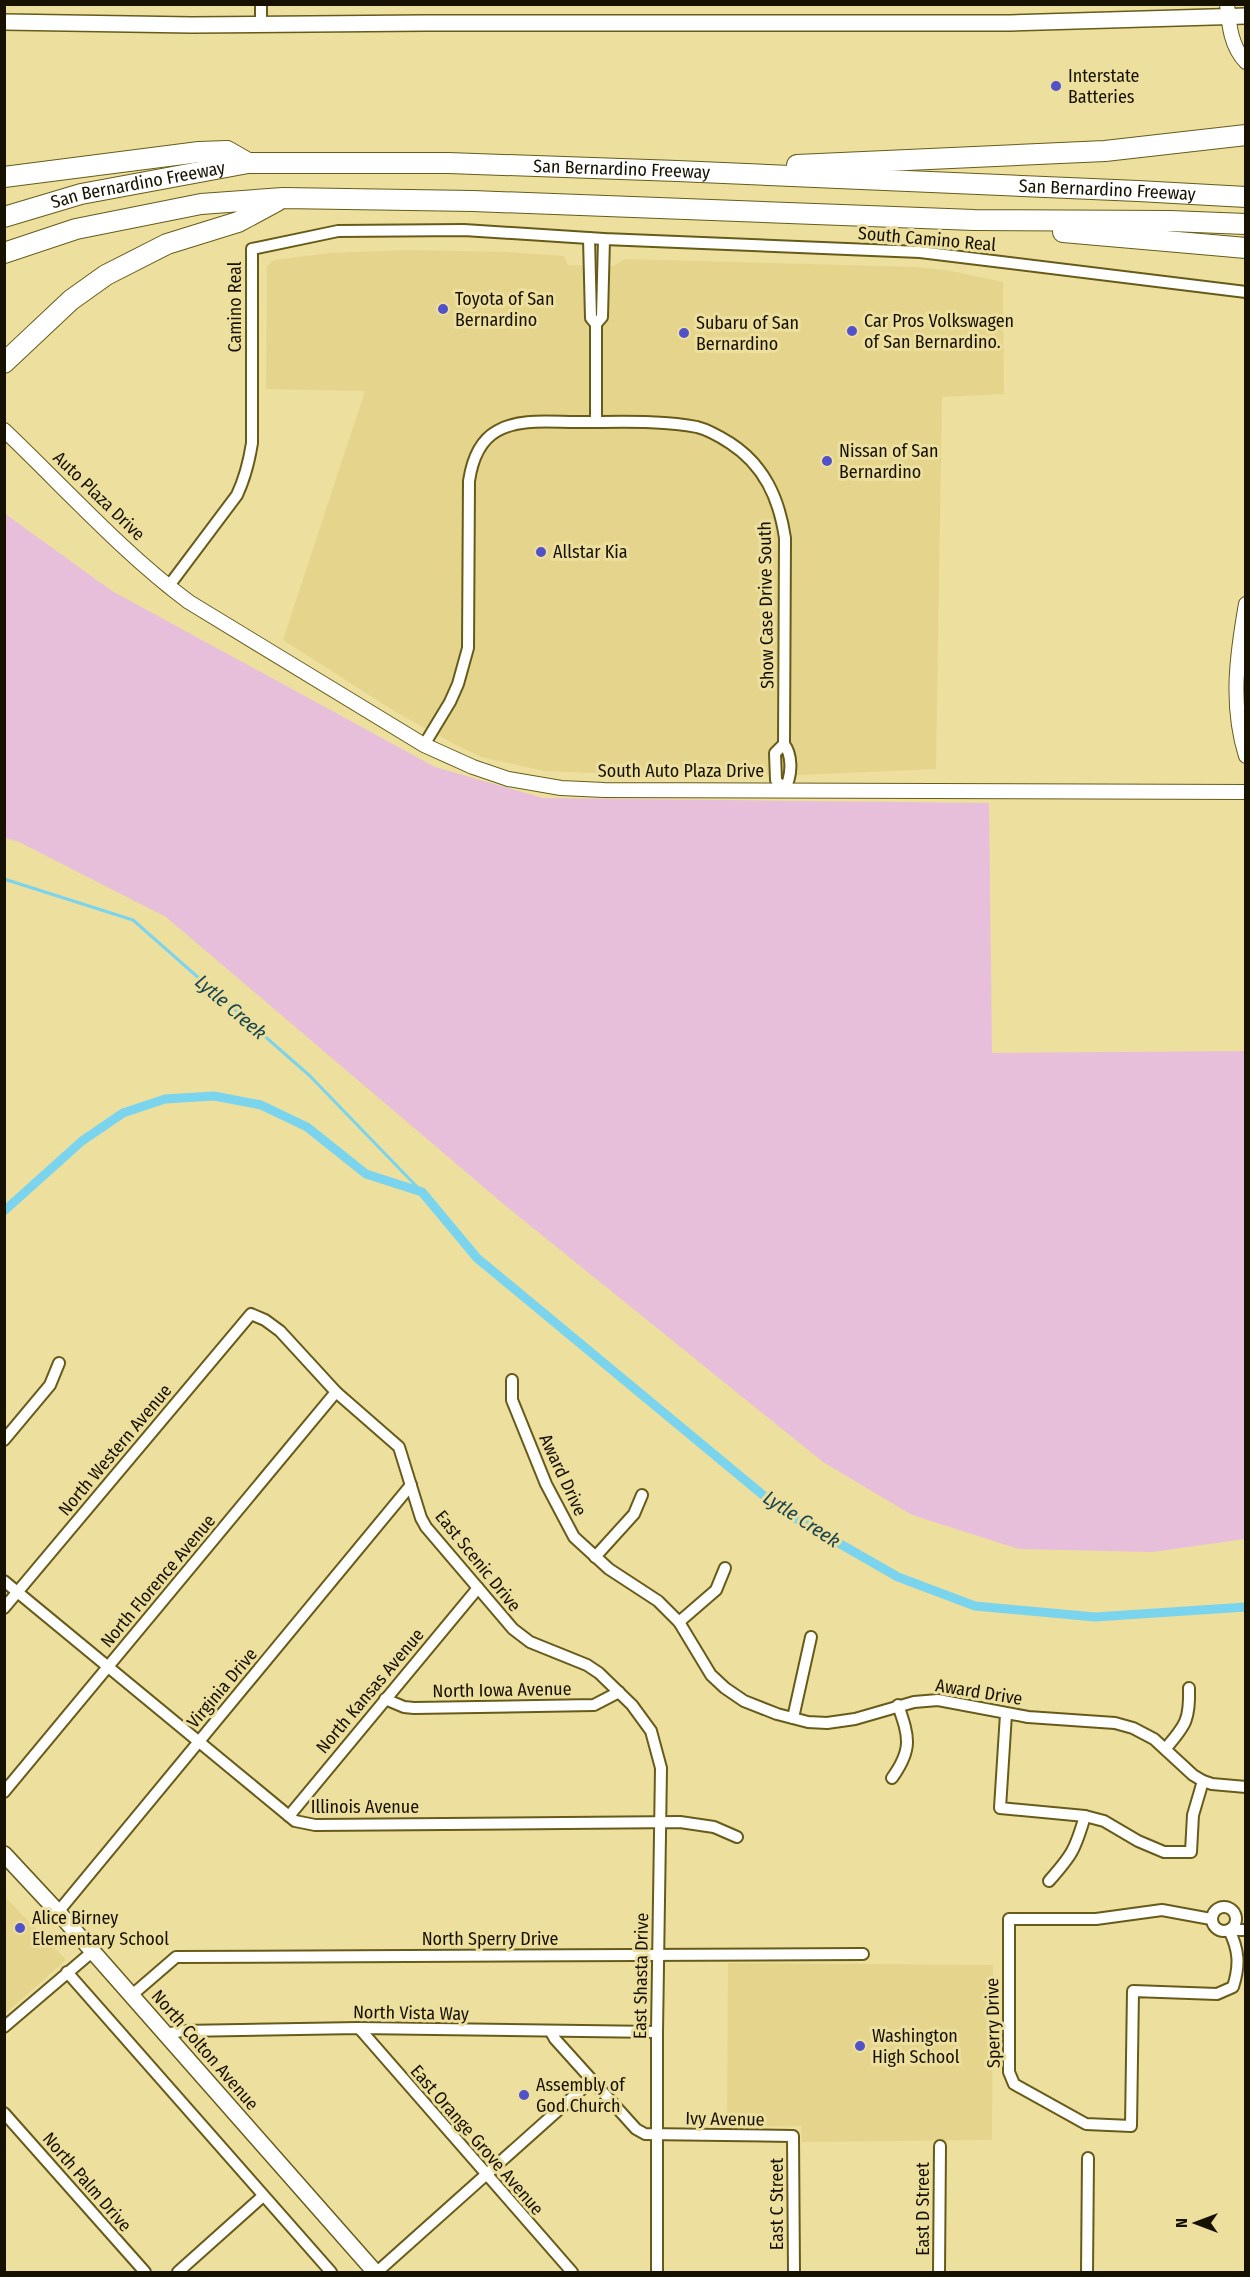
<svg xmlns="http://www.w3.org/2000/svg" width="1250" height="2277" viewBox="0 0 1250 2277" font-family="'Fira Sans Condensed',sans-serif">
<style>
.built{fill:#e5d58c}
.green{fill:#e8bfdb}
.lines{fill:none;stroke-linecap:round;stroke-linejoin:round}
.stream{stroke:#7bd4ed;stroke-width:3}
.canal{stroke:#7bd4ed;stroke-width:9}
.minor-casing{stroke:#685b1a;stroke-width:14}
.tertiary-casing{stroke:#685b1a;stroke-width:16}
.secondary-casing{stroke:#685b1a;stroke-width:18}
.motorway-casing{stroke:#685b1a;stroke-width:22}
.minor{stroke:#fff;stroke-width:10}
.tertiary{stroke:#fff;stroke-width:14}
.secondary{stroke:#fff;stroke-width:15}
.motorway{stroke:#fff;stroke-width:20}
.poi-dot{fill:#5152c9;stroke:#eddf9e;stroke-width:2}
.labels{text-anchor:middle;stroke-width:6;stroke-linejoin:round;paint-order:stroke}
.poi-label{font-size:18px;fill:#171100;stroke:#eddf9e;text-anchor:start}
.street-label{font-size:18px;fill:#171100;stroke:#eddf9e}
.water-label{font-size:20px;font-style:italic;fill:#1c454f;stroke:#eddf9e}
</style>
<rect width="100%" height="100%" fill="#eddf9e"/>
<g class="built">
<path d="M408,250l100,2 56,4 4,9 45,1 12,-7 291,8 30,3 57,12 1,112 -62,3 -6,372 -135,6 -183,-1 -74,-3 -63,-14 -27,-13 -60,-33 -111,-71 82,-249 -99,-2 1,-123 7,-6 55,-7z"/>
<path d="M4,1896l62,64 -61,54h-1z"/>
<path d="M728,1963l265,2 -1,175 -190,2 -1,-16 -74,1z"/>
</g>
<path class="green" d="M4,513l108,78 323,176 108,31 446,5 3,250 253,-2v488l-93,13 -133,-3 -107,-34 -89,-53 -316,-255 -341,-290 -147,-75 -14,-4z"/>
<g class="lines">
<path class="stream" d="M4,879l129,41 177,156 112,116"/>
<path class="canal" d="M4,1211l78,-70 41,-28 42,-14 49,-3 47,9 46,22 59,47 56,18 55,66 304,252 117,67 77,29 120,11 151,-10"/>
<defs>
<g id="minor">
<path d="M261,24v-20"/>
<path d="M589,238l2,80 5,6v98"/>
<path d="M596,324l6,-7 2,-78"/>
<path d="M168,587l69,-92c8,-17 12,-33 15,-52v-194l86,-18 126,-1 140,9 316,13 326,40"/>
<path d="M424,745l26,-43 8,-18 10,-36 1,-167c3,-20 10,-40 28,-50 24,-14 59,-8 86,-9 34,0 81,-2 114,5 12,3 22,9 33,16 34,22 49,55 55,95l-1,206c9,12 8,34 0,45l-8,-9 -1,-27 9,-9"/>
<path d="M512,1380v20l34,84 28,53 35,32 49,32 21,21 32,53 14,13 19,13 33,13 31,8 19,1 28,-4 59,-17 24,-2 90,17 87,6 18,5 21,11 39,36 10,6 9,3 34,3"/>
<path d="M4,1440l46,-55 9,-22"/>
<path d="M595,1557l39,-43 8,-19"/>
<path d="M4,1581l291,240 20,4 365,-3 34,5 23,10"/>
<path d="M4,1608l247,-294 14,6 15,11 56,61 63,55 22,71 5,9 87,102 17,13 57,23 12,8 33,32 19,26 10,37 -4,264v240"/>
<path d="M679,1622l37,-32 9,-22"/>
<path d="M385,1699l19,8 10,1 180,-3 25,-13"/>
<path d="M1006,1714l-6,94 85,8 19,5 34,20 26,11h27l2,-37 10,-34"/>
<path d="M793,1718l18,-81"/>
<path d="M1166,1748c20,-23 24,-29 23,-60"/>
<path d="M892,1778c21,-29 17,-41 6,-73"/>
<path d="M4,1792l332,-400"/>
<path d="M289,1816l189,-228"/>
<path d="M1049,1881c23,-26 26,-31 36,-65"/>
<circle cx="1224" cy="1919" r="12"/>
<path d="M58,1912l353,-427"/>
<path d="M1211,1919l-49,-9 -66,9h-87v153l5,12 72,40 45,2 2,-135 84,3 16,-7c7,-22 6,-37 -4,-57h17"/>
<path d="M67,1972l264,300"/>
<path d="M132,1995l44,-38 687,-3"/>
<path d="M4,2027l88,-75"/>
<path d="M359,2028l213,244"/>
<path d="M551,2032l4,7 81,90 9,5 148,2 1,136"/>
<path d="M166,2034l15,-3 178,-3 298,4"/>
<path d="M4,2113l141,159"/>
<path d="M178,2272l85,-76"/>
<path d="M377,2272l215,-192"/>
<path d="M939,2272l1,-126"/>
<path d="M1087,2272l1,-114"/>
</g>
<g id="tertiary">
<path d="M1227,4c2,21 4,43 19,58"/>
<path d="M4,430c59,56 120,124 185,172l235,143 49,22 35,12 53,9 43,2 642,2"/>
<path d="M1246,604c-9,51 -16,101 0,152"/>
</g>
<g id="secondary">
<path d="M4,22l188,3 233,-2h585l236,-7"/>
<path d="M4,1854l54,58 317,360"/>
</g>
<g id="motorway">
<path d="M797,165l308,-14 141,-16"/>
<path d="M4,177l195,-25 28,-1 21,12"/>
<path id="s1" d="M4,217l77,-23 167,-31h200l229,8 461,20 108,6"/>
<path d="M1063,232l183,16"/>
<path d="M4,253l72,-24 125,-25 82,-6 190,3 501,19 196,1 76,3"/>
<path d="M4,363l67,-63 35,-25 61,-31 71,-22 39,-21"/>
</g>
</defs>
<use href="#minor" class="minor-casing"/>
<use href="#tertiary" class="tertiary-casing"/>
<use href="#secondary" class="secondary-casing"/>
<use href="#motorway" class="motorway-casing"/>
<use href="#minor" class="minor"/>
<use href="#tertiary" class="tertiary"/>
<use href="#secondary" class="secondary"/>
<use href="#motorway" class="motorway"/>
</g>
<g class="poi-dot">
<circle cx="1056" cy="86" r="6"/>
<circle cx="443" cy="309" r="6"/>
<circle cx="852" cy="331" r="6"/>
<circle cx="684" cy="333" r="6"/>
<circle cx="827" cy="461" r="6"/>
<circle cx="541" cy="552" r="6"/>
<circle cx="20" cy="1928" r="6"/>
<circle cx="860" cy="2046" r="6"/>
<circle cx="524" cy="2095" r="6"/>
</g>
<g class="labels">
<g class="poi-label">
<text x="1068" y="82">Interstate<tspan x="1068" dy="21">Batteries</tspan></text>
<text x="455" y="305">Toyota of San<tspan x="455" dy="21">Bernardino</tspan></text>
<text x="864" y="327">Car Pros Volkswagen<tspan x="864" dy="21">of San Bernardino.</tspan></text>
<text x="696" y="329">Subaru of San<tspan x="696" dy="21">Bernardino</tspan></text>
<text x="839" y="457">Nissan of San<tspan x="839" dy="21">Bernardino</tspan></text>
<text x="553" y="558">Allstar Kia</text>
<text x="32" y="1924">Alice Birney<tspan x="32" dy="21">Elementary School</tspan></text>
<text x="872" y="2042">Washington<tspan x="872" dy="21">High School</tspan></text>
<text x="536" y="2091">Assembly of<tspan x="536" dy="21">God Church</tspan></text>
</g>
<g class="street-label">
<text dy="6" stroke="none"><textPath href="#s1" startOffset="624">San Bernardino Freeway</textPath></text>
<text dy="6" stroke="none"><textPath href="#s1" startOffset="138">San Bernardino Freeway</textPath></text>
<text dy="6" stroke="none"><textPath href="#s1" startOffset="1110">San Bernardino Freeway</textPath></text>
<text transform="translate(927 239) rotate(5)" y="6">South Camino Real</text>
<text transform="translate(235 307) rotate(-90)" y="6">Camino Real</text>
<text transform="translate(99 496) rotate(44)" y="6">Auto Plaza Drive</text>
<text transform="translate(766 605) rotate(-91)" y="6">Show Case Drive South</text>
<text x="681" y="777">South Auto Plaza Drive</text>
<text transform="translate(115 1450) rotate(-50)" y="6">North Western Avenue</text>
<text transform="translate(563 1475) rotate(65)" y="6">Award Drive</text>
<text transform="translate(478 1561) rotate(51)" y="6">East Scenic Drive</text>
<text transform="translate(158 1581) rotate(-50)" y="6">North Florence Avenue</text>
<text transform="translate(222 1688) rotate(-50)" y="6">Virginia Drive</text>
<text transform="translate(502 1690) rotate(-1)" y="6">North Iowa Avenue</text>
<text transform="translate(370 1691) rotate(-50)" y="6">North Kansas Avenue</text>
<text transform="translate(979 1692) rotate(9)" y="6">Award Drive</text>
<text x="365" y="1813">Illinois Avenue</text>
<text x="490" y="1945">North Sperry Drive</text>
<text transform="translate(641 1976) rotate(-89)" y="6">East Shasta Drive</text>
<text transform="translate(411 2013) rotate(1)" y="6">North Vista Way</text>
<text transform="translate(993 2023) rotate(-91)" y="6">Sperry Drive</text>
<text transform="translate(205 2050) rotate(49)" y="6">North Colton Avenue</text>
<text transform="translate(725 2119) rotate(1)" y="6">Ivy Avenue</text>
<text transform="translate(477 2140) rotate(49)" y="6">East Orange Grove Avenue</text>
<text transform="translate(87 2182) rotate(49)" y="6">North Palm Drive</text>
<text transform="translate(777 2204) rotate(-90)" y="6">East C Street</text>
<text transform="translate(923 2209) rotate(-90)" y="6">East D Street</text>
</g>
<g class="water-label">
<text transform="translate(231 1007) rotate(41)" y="7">Lytle Creek</text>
<text transform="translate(802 1519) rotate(33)" y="7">Lytle Creek</text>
</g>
</g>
<rect width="1250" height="2277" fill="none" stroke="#171100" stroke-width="12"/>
<g transform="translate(1196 2223) rotate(270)" stroke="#eddf9e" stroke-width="4.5" paint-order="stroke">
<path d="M0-4.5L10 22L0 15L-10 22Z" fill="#171100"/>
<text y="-9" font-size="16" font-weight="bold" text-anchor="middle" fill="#171100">N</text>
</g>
</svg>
